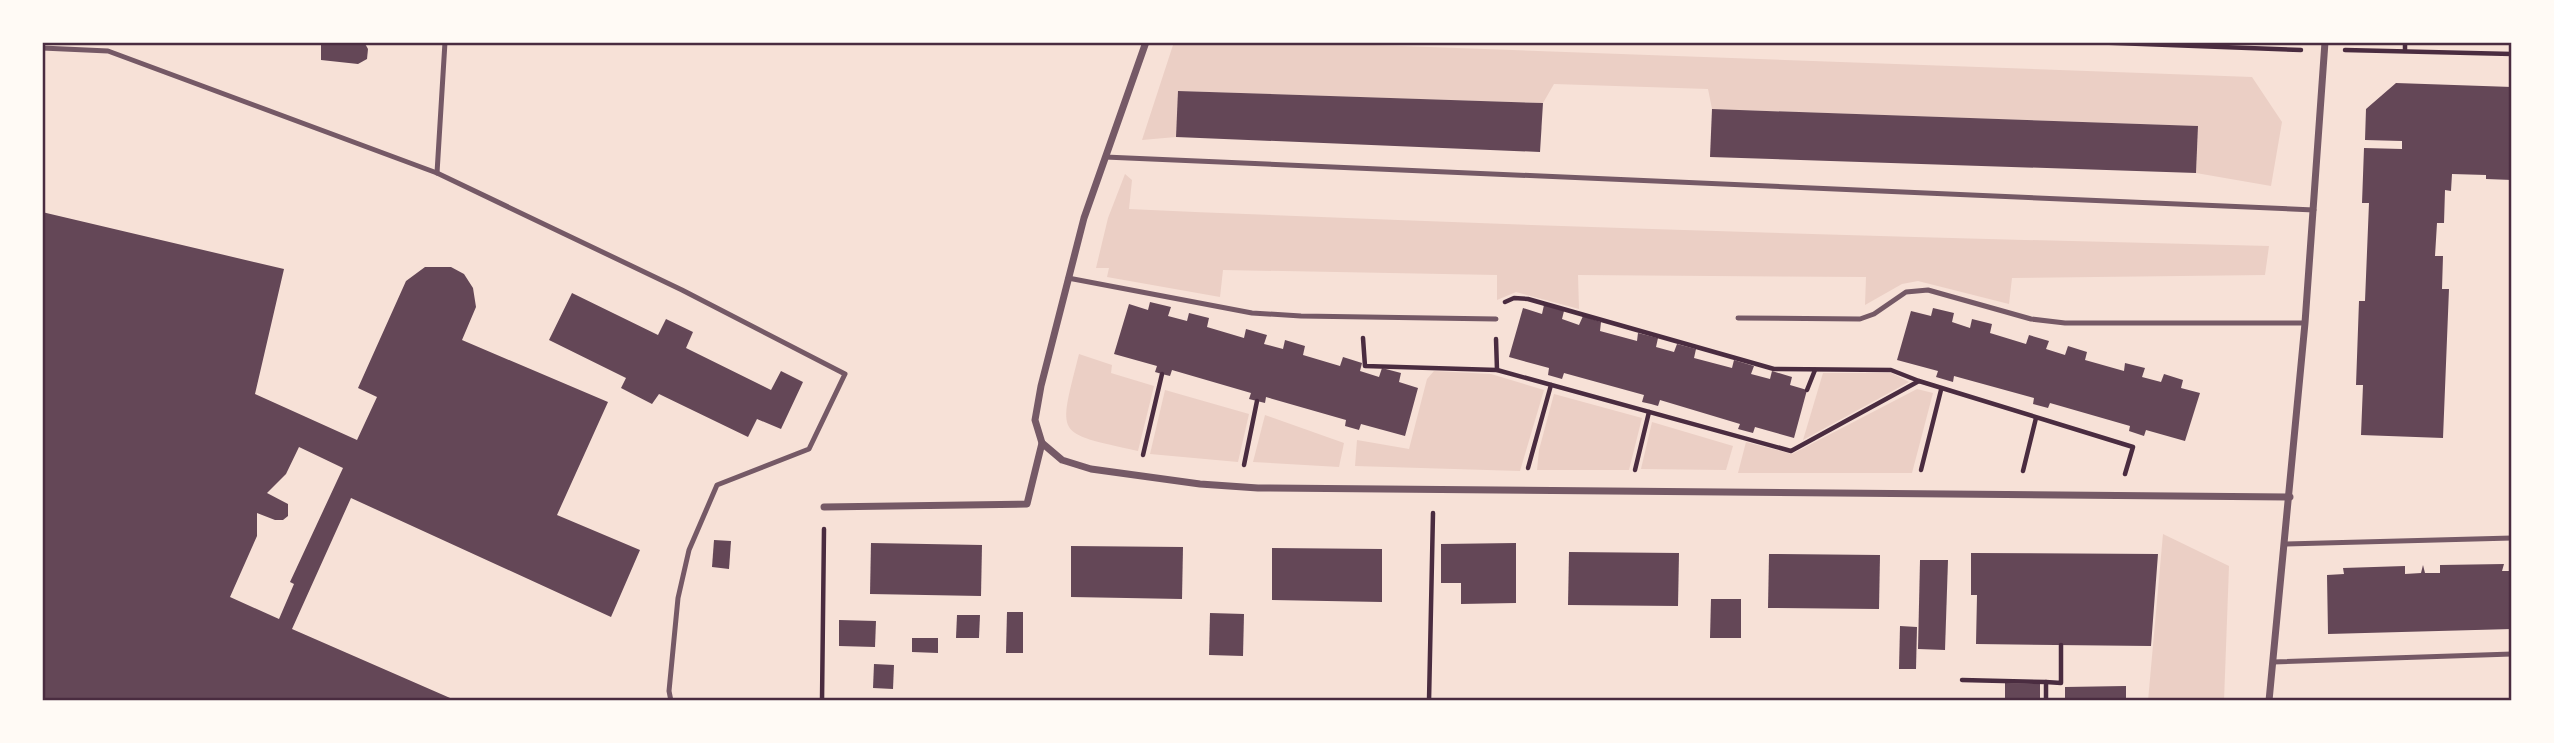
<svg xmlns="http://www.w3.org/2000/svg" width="2554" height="743" viewBox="0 0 2554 743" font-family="Mulish,sans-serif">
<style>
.green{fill:#ebcfc5}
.building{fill:#644757;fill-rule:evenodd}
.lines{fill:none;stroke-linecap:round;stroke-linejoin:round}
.path{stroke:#4a2c40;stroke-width:4.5}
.service{stroke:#755966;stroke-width:5}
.minor{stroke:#755966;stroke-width:7}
.neatline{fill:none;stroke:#4a2c40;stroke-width:2.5}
</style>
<rect width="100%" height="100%" fill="#f7e1d7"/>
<g class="green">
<path d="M1174,42h117l961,35 30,45 -11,64 -75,-13 2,-47 -486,-17 -4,-20 -154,-5 -11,19 -364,-12 -3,46 -34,3z"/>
<path d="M1125,174l7,6 -3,29c380,17 760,28 1140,37l-4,29 -253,3 -3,26 -91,-23 -16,3 -37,21 1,-28 -288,-2 1,34 -63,-17 -19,8v-25l-274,-5 -3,27 -113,-20 2,-9h-13l12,-50z"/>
<path d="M1079,354l33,11 -1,8 43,13 -16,65c-84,-19 -80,-13 -59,-97z"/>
<path d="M1434,371l57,3 53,16 -24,81 -165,-5 2,-26 52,9 18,-70z"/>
<path d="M1823,373h69l17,9 -106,58z"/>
<path d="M1917,389l16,4 -21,80h-174l8,-31 46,12z"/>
<path d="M1165,390l84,24 -11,48 -88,-8z"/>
<path d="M1554,394l88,24 -13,52h-92l2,-20z"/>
<path d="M1265,415l79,28 -5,24 -86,-5z"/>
<path d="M1652,422l81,24 -7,24 -85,-1z"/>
<path d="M2163,534l66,32 -5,135h-76z"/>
</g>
<g class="building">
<path d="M321,42h43l4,7 -1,10 -9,5 -37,-4z"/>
<path d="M2396,83l116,4v93l-26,-1v-4l-34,-1 -1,17 -6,-1 -1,33h-7l-2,33h8l-1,33h7l-6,149 -82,-3 2,-50h-7l3,-84h6l4,-98h-7l2,-55 38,1v-8l-37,-1 1,-31z"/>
<path d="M1178,91l365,12 -3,49 -364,-15z"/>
<path d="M1712,109l486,17 -2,47 -486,-16z"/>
<path d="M42,212l242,57 -29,125 102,46 20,-43 -19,-9 48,-107 19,-14h26l13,7 9,14 3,19 -14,33 146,62 -51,113 83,35 -29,67 -260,-119 -59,131 165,72h-415zM299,447l44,21 -53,114 4,2 -15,35 -49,-22 27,-61v-23l18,7h8l5,-4v-12l-21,-11 19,-19z"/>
<path d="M572,293l86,42 8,-16 27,13 -7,16 85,42 10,-19 22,11 -22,47 -24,-10 -9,18 -89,-43 -7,10 -31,-16 5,-10 -77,-38z"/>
<path d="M1150,302l21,5 -3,9 19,5 2,-8 20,5 -2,9 37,11 2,-9 21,6 -3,9 19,5 2,-9 20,6 -2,9 37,11 3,-9 19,6 -2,8 19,6 3,-9 19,5 -2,9 19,6 -13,48 -44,-12 -2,6 -14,-4 1,-6 -80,-23 -1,6 -16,-4 2,-6 -79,-23 -2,6 -8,-2 -7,-2 2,-6 -43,-12 15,-50 19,6z"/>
<path d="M1544,305l20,6 -2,8 17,6 4,-9 18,6 -1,9 37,10 1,-8 20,5 -2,9 18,5 3,-8 19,5 -2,9 38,10 2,-8 20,6 -3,8 19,5 2,-8 20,6 -2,8 17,5 -13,48 -39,-11 -2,6 -15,-4 2,-5 -80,-24 -2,6 -7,-2 -9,-2 2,-7 -80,-22 -2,6 -14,-4 1,-7 -40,-11 14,-49 19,6z"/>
<path d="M1933,308l21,5 -2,9 18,6 2,-9 20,5 -2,9 36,11 3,-9 20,6 -3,8 19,6 3,-9 19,6 -2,8 39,11 1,-8 20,5 -3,9 19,5 3,-8 19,6 -2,8 19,5 -15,48 -39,-11 -2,6 -15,-5 1,-5 -80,-23 -2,5 -15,-4 1,-6 -80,-22 -1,6 -17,-5 2,-6 -41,-11 14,-49 20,5z"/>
<path d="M714,540l17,1 -2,28 -17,-2z"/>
<path d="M871,543l111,2 -1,51 -111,-2z"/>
<path d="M1516,543v60l-55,1v-21h-20v-39z"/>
<path d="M1071,546l112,1 -1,52 -111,-2z"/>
<path d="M1272,548l110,1v53l-110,-2z"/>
<path d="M1569,552l110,1 -1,53 -110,-1z"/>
<path d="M1971,553l187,1 -7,92 -175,-2 1,-49h-6z"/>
<path d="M1769,554l111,1 -1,54 -111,-1z"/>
<path d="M1920,560h28l-3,90 -27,-1z"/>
<path d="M2504,564l-2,7h10v58l-184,5 -1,-59 17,-1 -1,-6 62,-2v8l16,-1 2,-8 2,8h15v-8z"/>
<path d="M1711,599h30v39h-31z"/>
<path d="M1007,612h16v41h-17z"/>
<path d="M1210,613l34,1 -1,42 -34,-1z"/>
<path d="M957,615h23l-1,23h-23z"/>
<path d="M839,620l37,1 -1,26 -36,-1z"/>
<path d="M1900,626l17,1 -1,42h-17z"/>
<path d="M912,638h26v15l-26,-1z"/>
<path d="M874,664l20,1 -1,24 -20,-1z"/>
<path d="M2005,683l35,1v17h-35z"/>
<path d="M2126,686v15h-61v-14z"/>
</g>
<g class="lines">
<g class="path">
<path d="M2089,42l212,8"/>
<path d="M2345,50l167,4"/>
<path d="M2405,50v-8"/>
<path d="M1505,302l9,-4 14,1 246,70 117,1 28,11"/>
<path d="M1363,338l2,28 132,4 294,81 128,-70 214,66 -8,27"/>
<path d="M1496,339l1,31"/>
<path d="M1807,390l8,-20"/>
<path d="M1143,455l19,-81"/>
<path d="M1244,465l13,-64"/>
<path d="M1528,468l23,-83"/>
<path d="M1635,470l14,-58"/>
<path d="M1921,470l20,-80"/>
<path d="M2023,471l13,-53"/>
<path d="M1962,680l84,2v19"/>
<path d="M2046,682l15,1v-38"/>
<path d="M822,701l2,-172"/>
<path d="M1429,701l4,-188"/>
</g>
<g class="service">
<path d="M42,48l66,3 329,122 245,117 163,84 -36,75 -92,36 -28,65 -11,48 -9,93 2,10"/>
<path d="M1105,157l1209,53"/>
<path d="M437,173l8,-131"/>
<path d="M1068,278l184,35 49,3 195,3"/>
<path d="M1738,318l122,1 14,-5 32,-22 22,-2 103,29 34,4h240"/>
<path d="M2285,544l227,-6"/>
<path d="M2273,662l239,-8"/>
</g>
<g class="minor">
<path d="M1146,42l-62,176 -43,168 -6,34 7,23 20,17 29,9 109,15 58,4 1032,9"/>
<path d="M824,507l203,-3 15,-61"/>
<path d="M2269,701l36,-378 20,-281"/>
</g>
</g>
<rect width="2554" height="743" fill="none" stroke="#fffaf5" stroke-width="88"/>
<rect x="44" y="44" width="2466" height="655" class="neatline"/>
</svg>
